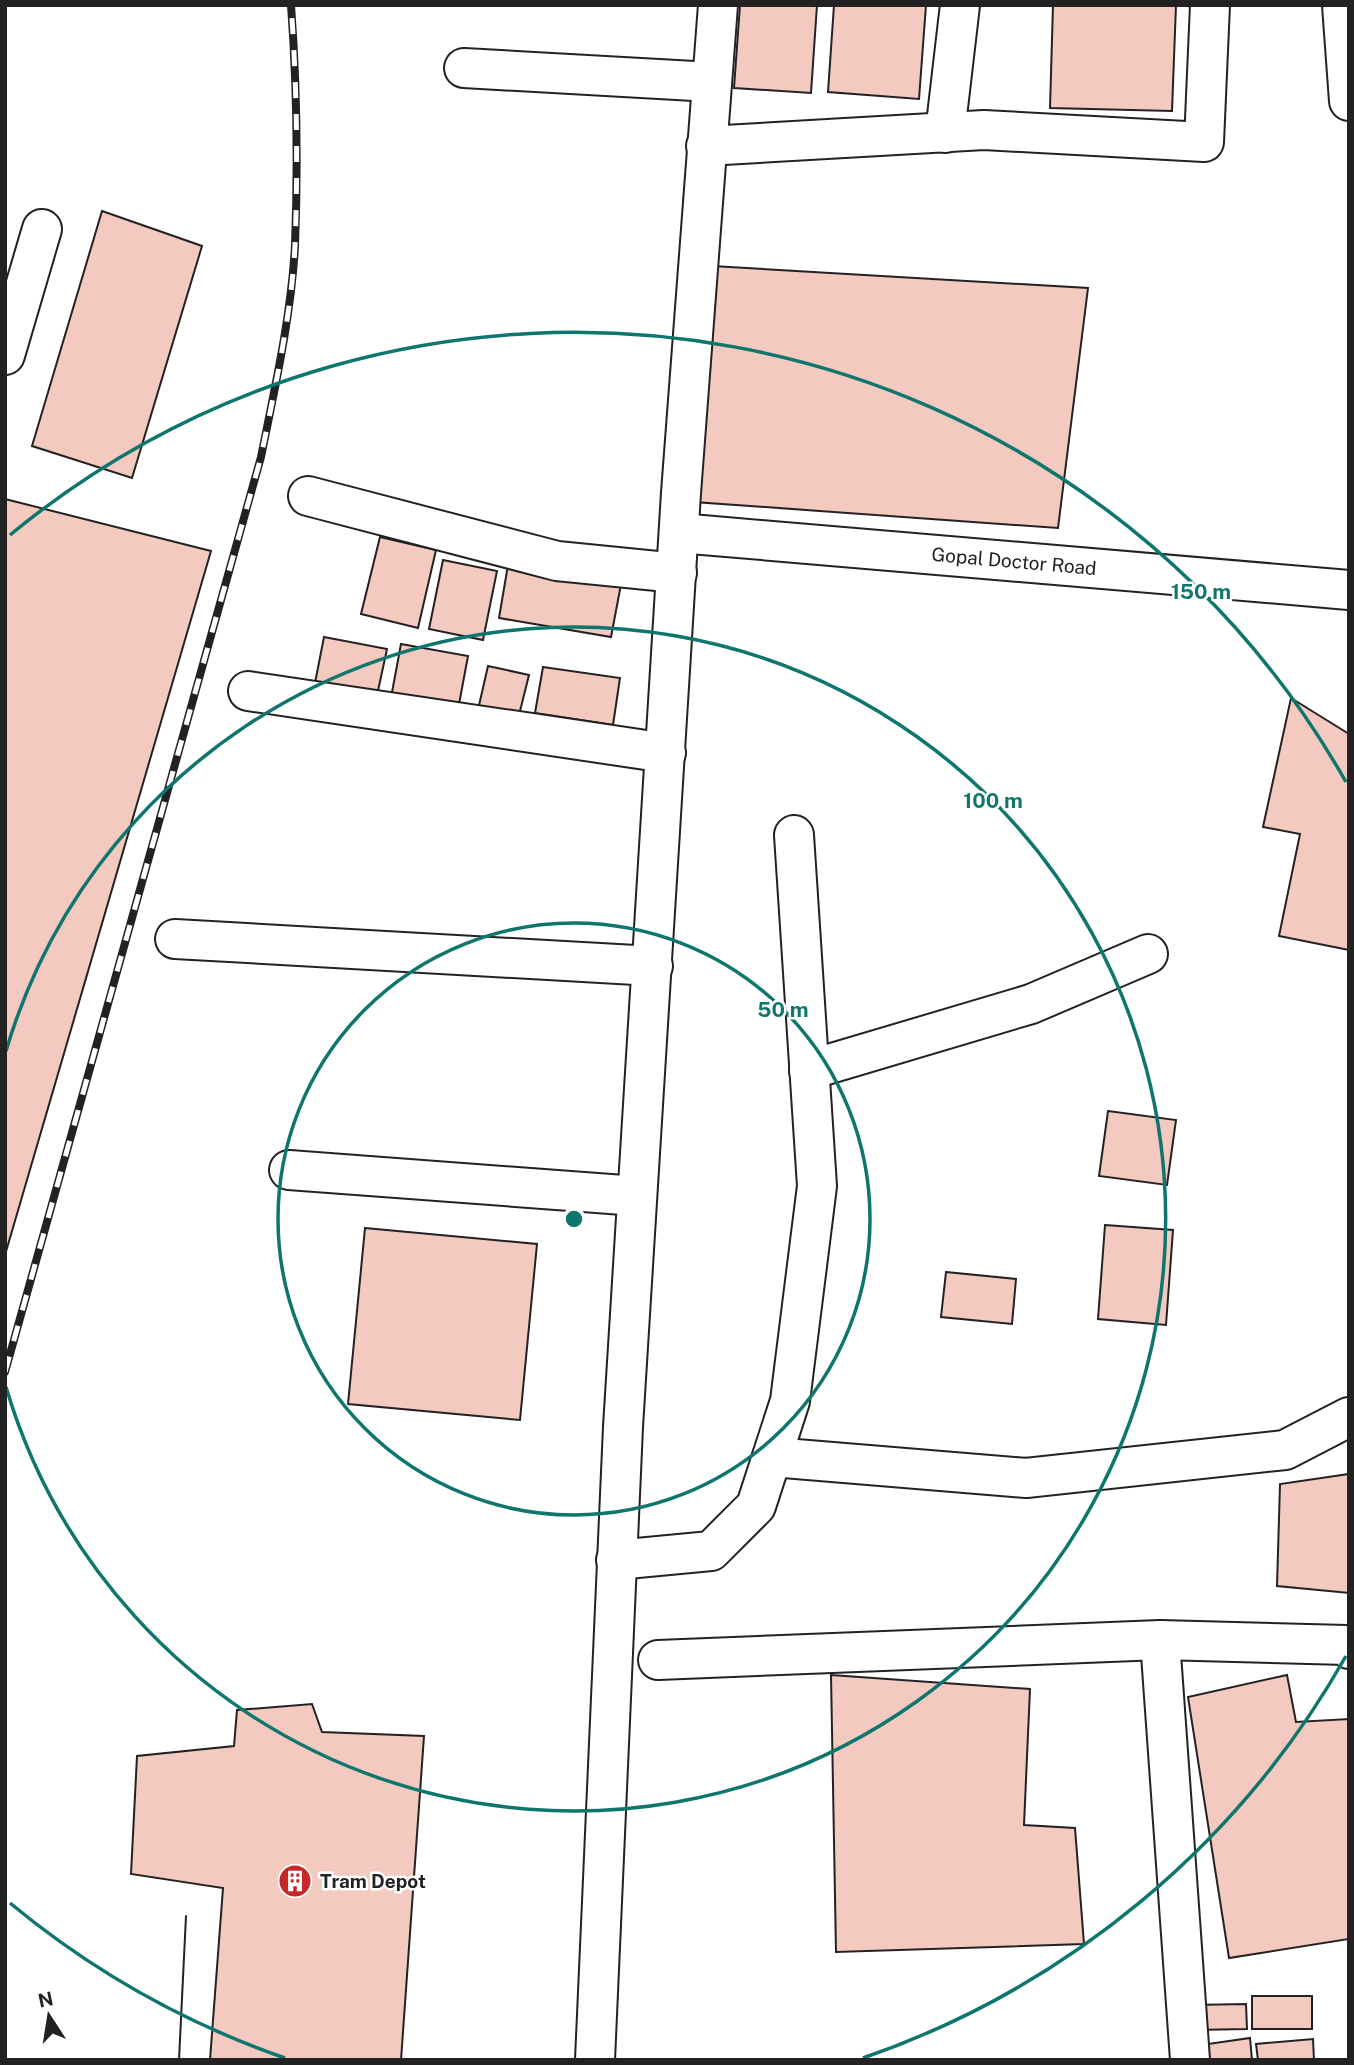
<svg xmlns="http://www.w3.org/2000/svg" width="1354" height="2065" viewBox="0 0 1354 2065" font-family="'Public Sans',sans-serif">
<style>
.building{fill:#f3c9c0;stroke:#222;stroke-width:2}
.lines{fill:none;stroke-linecap:round;stroke-linejoin:round}
.minor-casing{stroke:#222;stroke-width:42}
.minor{stroke:#fff;stroke-width:38}
.tram{stroke:#222;stroke-width:2}
.rail-casing{stroke:#222;stroke-width:8}
.rail{stroke:#fff;stroke-width:5;stroke-dasharray:16;stroke-linecap:butt}
.ring{fill:none;stroke:#0f766e;stroke-width:3.5}
.labels{text-anchor:middle;stroke-width:5;stroke-linejoin:round;paint-order:stroke}
.street-label{font-size:19px;fill:#222;stroke:#fff}
.poi-label{font-size:19px;font-weight:bold;fill:#222;stroke:#fff;text-anchor:start}
.centre{fill:#0f766e;stroke:#fff;stroke-width:3.5}
.ring-label{font-size:21px;text-anchor:middle;font-weight:bold;fill:#0f766e;stroke:#fff;stroke-width:5;stroke-linejoin:round;paint-order:stroke}
</style>
<rect width="100%" height="100%" fill="#fff"/>
<g class="building">
<path d="M740,5h77l-6,88 -77,-5z"/>
<path d="M834,5h92l-7,94 -91,-7z"/>
<path d="M1053,5h123l-4,106 -122,-3z"/>
<path d="M102,211l100,35 -70,232 -100,-32z"/>
<path d="M712,266l376,22 -30,240 -364,-26z"/>
<path d="M5,499l206,52 -206,704z"/>
<path d="M380,537l56,13 -18,78 -57,-14z"/>
<path d="M509,559l113,20 -11,58 -112,-19z"/>
<path d="M443,560l54,11 -14,69 -54,-11z"/>
<path d="M324,637l63,12 -11,51 -62,-12z"/>
<path d="M401,644l67,12 -11,59 -67,-12z"/>
<path d="M488,666l41,9 -12,48 -40,-9z"/>
<path d="M543,667l77,11 -7,47 -78,-12z"/>
<path d="M1291,698l58,36v216l-70,-14 21,-102 -37,-7z"/>
<path d="M1108,1111l68,9 -9,65 -68,-9z"/>
<path d="M1105,1225l68,5 -7,95 -68,-6z"/>
<path d="M365,1228l172,16 -17,176 -172,-16z"/>
<path d="M946,1272l70,7 -4,45 -71,-7z"/>
<path d="M1349,1474v119l-72,-7 3,-102z"/>
<path d="M831,1675l199,14 -6,136 51,3 9,116 -248,8z"/>
<path d="M1287,1675l9,47 53,-3v220l-120,19 -41,-261z"/>
<path d="M312,1704l10,28 102,4 -23,324h-191l13,-172 -92,-14 6,-118 97,-10 3,-36z"/>
<rect x="1252" y="1996" width="60" height="33"/>
<path d="M1246,2004l1,25 -53,1 -1,-25z"/>
<path d="M1250,2038l2,22h-49l-2,-15z"/>
<path d="M1313,2039l1,21h-56l-2,-16z"/>
</g>
<g class="lines">
<defs>
<g id="minor">
<path d="M1342,5l7,96"/>
<path d="M464,68l248,14"/>
<path d="M945,133l15,-128"/>
<path d="M706,146l278,-16 220,12 6,-137"/>
<path d="M5,355l37,-126"/>
<path d="M308,496l249,65 120,12"/>
<path d="M679,533l670,57"/>
<path d="M248,691l418,62"/>
<path d="M175,939l478,27"/>
<path d="M809,1070l222,-66 117,-50"/>
<path d="M289,1170l348,26"/>
<path d="M772,1457l254,21 259,-28 64,-33"/>
<path d="M616,1560l95,-9 45,-45 34,-105 27,-215 -23,-351"/>
<path d="M1160,1640l30,420"/>
<path d="M658,1660l502,-20 187,5 2,4"/>
<path d="M595,2060l28,-633 58,-934 37,-488"/>
</g>
</defs>
<use href="#minor" class="minor-casing"/>
<use href="#minor" class="minor"/>
<path class="tram" d="M179,2060l7,-144"/>
<defs>
<path id="rail" d="M5,1372l256,-915c14,-70 30,-140 34,-211 3,-80 2,-161 -4,-241"/>
</defs>
<use href="#rail" class="rail-casing"/>
<use href="#rail" class="rail"/>
</g>
<g class="ring">
<circle cx="574" cy="1219" r="296"/>
<path d="M6 1051A592 592 0 1 1 6 1387"/>
<path d="M1346 1656A887 887 0 0 1 863 2058M285 2058A887 887 0 0 1 10 1903M10 535A887 887 0 0 1 1346 782"/>
</g>
<defs>
<symbol id="building-disc" viewBox="-11 -11 22 22"><circle r="9.5" fill="#c62828" stroke="#fff"/><path d="M-4-6H4V6H1V3H-1V6H-4ZM-2.5-4.3h1.7v1.8h-1.7ZM.8-4.3h1.7v1.8H.8ZM-2.5-1h1.7V.8h-1.7ZM.8-1h1.7V.8H.8Z" fill="#fff"/></symbol>
</defs>
<g fill-rule="evenodd">
<use href="#building-disc" x="276" y="1862" width="38" height="38"/>
</g>
<g class="labels">
<g class="street-label">
<text transform="translate(1014 561) rotate(5)" y="7">Gopal Doctor Road</text>
</g>
<g class="poi-label">
<text x="320" y="1888">Tram Depot</text>
</g>
</g>
<circle cx="574" cy="1219" r="10" class="centre"/>
<g class="ring-label">
<text x="1201" y="599">150 m</text>
<text x="993" y="808">100 m</text>
<text x="783" y="1017">50 m</text>
</g>
<rect width="1354" height="2065" fill="none" stroke="#222222" stroke-width="14"/>
<g transform="translate(49 2016) rotate(348)" stroke="#ffffff" stroke-width="5" paint-order="stroke">
<path d="M0-5L12 26L0 18L-12 26Z" fill="#222222"/>
<text y="-10" font-size="19" font-weight="bold" text-anchor="middle" fill="#222222">N</text>
</g>
</svg>
